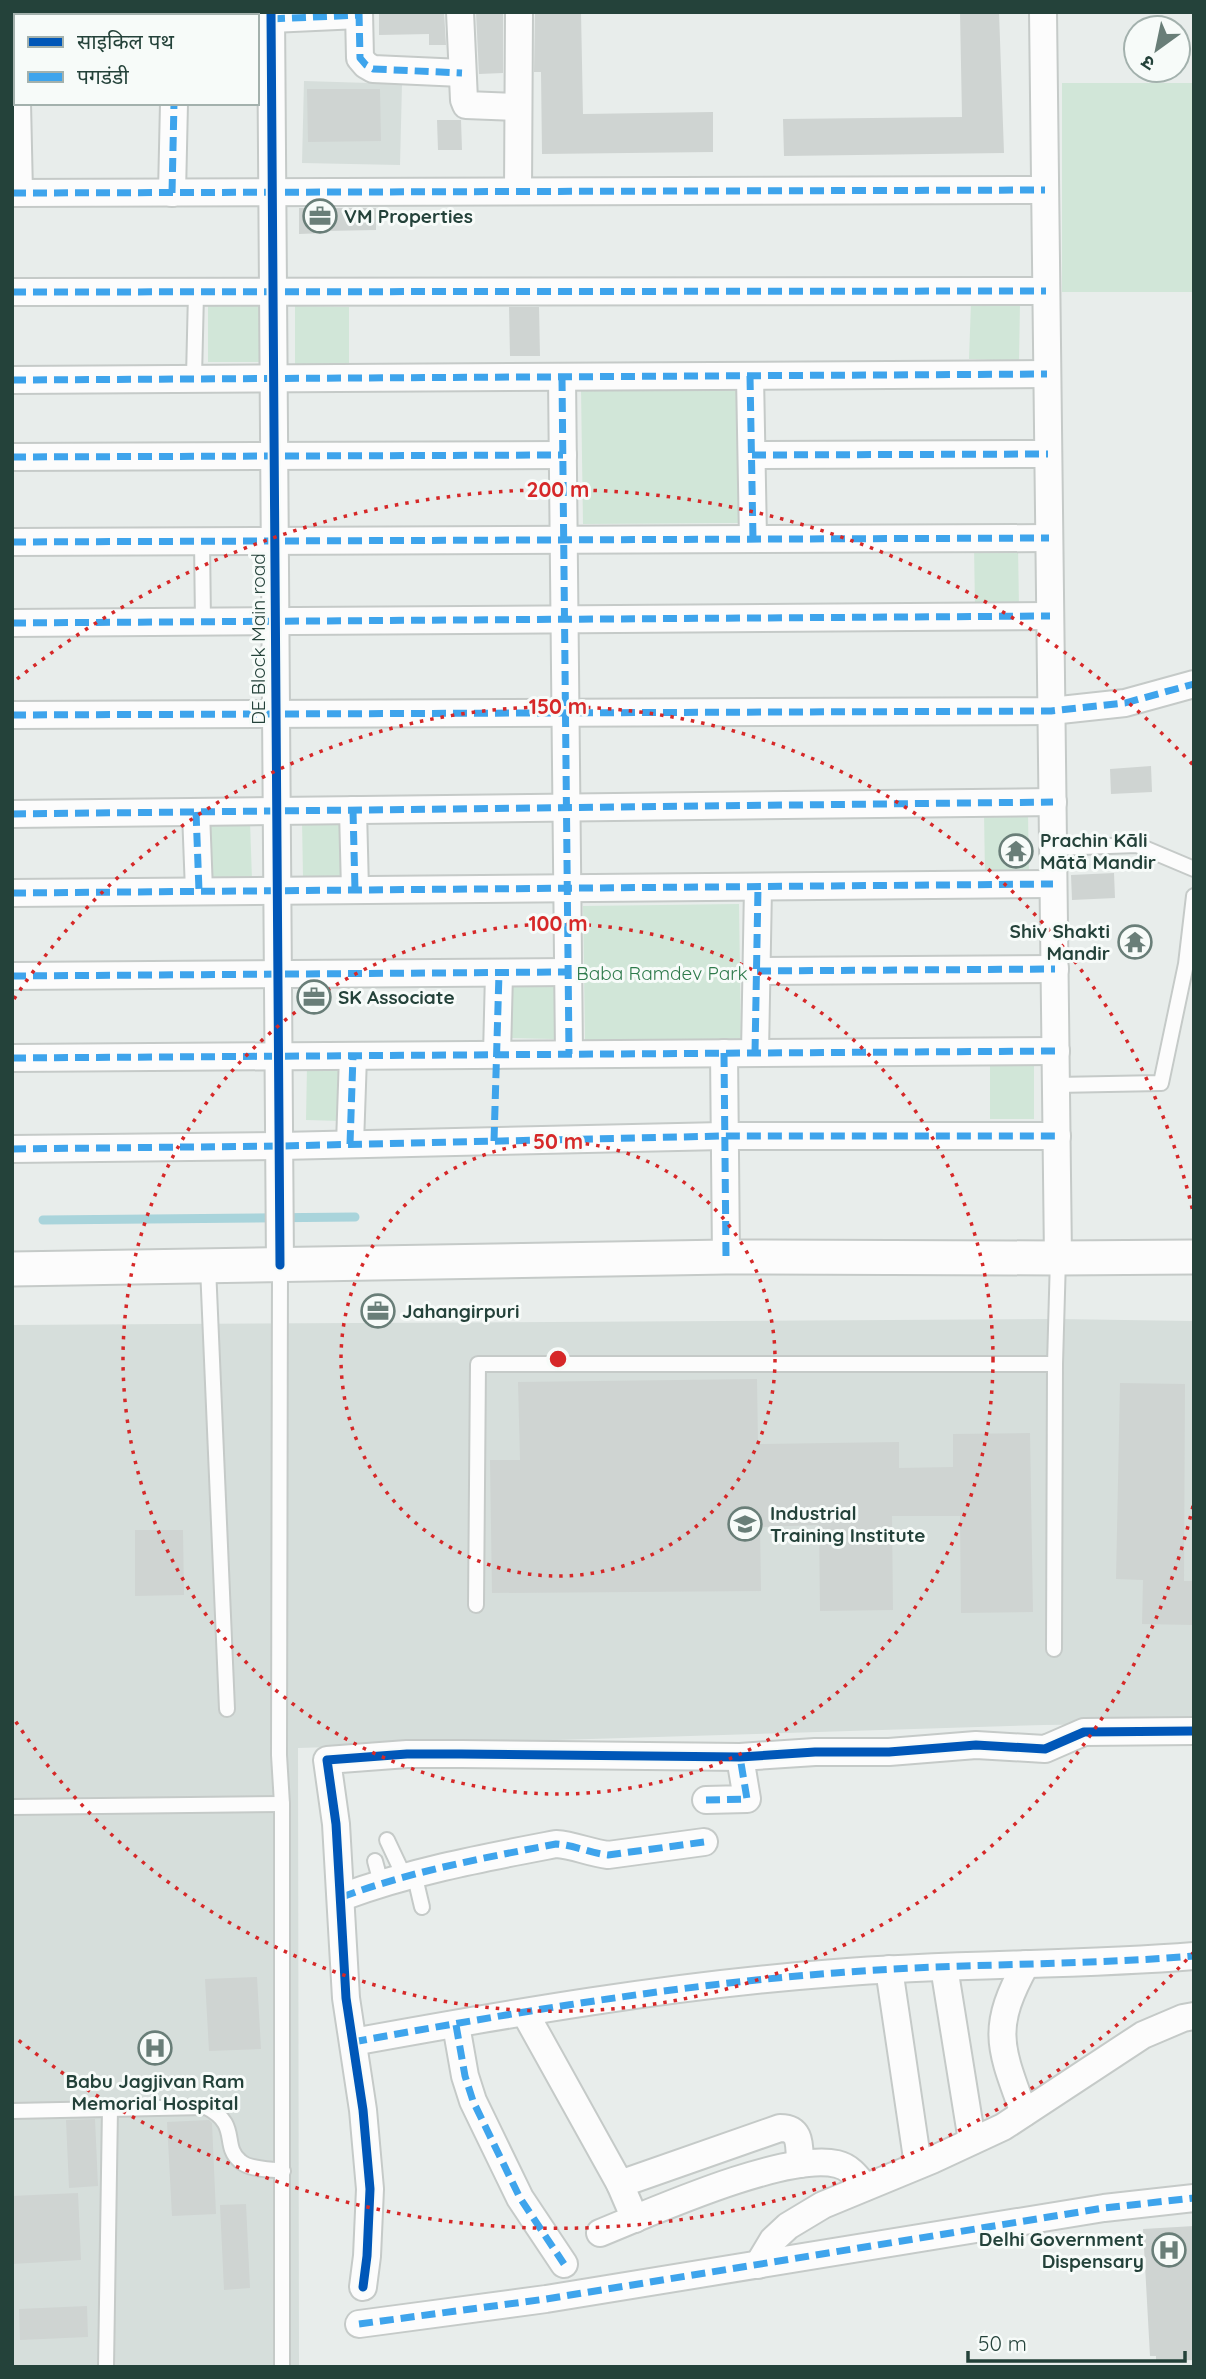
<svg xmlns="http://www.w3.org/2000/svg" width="1206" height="2379" viewBox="0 0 1206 2379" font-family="Quicksand,'Noto Sans Devanagari',sans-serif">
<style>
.built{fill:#d6dedb}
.green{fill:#d1e6d8}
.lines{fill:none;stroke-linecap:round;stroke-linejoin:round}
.stream{stroke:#a9d4db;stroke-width:9}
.building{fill:#cfd4d2}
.service-casing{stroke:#c5cac8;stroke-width:18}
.minor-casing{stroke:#c5cac8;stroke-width:30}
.tertiary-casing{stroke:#c5cac8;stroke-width:37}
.service{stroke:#fcfcfc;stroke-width:14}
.minor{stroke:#fcfcfc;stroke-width:26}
.tertiary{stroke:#fcfcfc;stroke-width:33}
.quiet{stroke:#3ea4ec;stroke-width:7;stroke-dasharray:14 7;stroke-linecap:butt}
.cycleway-casing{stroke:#f7fbf9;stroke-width:13}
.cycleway{stroke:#0057b8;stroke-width:9}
.ring{fill:none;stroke:#d62828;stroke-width:3.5;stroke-dasharray:3.5 7}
.labels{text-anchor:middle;stroke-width:6;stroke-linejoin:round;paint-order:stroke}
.poi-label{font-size:19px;font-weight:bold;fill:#24423a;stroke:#f7fbf9;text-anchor:start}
.street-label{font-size:19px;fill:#24423a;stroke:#f7fbf9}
.park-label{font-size:19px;fill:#2d7a4b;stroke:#f7fbf9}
.centre{fill:#d62828;stroke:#f7fbf9;stroke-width:3.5}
.ring-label{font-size:21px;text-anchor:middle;font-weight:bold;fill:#d62828;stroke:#f7fbf9;stroke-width:6;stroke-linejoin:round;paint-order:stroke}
</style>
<rect width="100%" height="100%" fill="#e8edeb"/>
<g class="built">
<path d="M304,81l98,3 -2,81 -98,-2z"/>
<path d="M1056,1319l138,2v402l-150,2 -746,23 1,619h-287v-1042z"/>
</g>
<g class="green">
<rect x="1062" y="83" width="132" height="209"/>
<path d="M971,302l49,1 -1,58 -50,-2z"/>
<path d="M208,304h54l-1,58h-53z"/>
<path d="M295,306l54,1v57h-54z"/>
<path d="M737,387l2,136 -156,1 -2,-135z"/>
<path d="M974,546h44l1,62h-44z"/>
<path d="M984,813h44l1,62h-44z"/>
<path d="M348,819l2,58 -47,1 -1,-58z"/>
<path d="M250,821l2,59 -46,1 -2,-59z"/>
<path d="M739,904l2,136 -156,1 -2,-135z"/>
<path d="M509,982l45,1v56l-46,-1z"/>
<path d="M1034,1057v62h-44v-61z"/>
<path d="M307,1066l36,2 -2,53 -35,-1z"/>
</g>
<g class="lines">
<path class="stream" d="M43,1220l312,-3"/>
</g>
<g class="building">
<path d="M379,12h65l2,33h-17v-11l-50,1z"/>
<path d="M476,12h27v61l-24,1z"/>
<path d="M535,12h46l2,102 130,-2v40l-171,2 -1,-82h-7z"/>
<path d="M960,12h39l5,141 -220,3 -1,-37 179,-2z"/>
<path d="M307,89h73l1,52 -73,1z"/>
<path d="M437,120h24l1,30h-24z"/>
<path d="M299,208h77v22l-51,1v2l-26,1z"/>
<path d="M509,307h30l1,49h-30z"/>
<path d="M1151,766l1,26 -41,2 -1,-25z"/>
<path d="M1114,873l1,25 -43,2 -1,-25z"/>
<path d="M757,1379l1,65 141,-2v26l54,-1v-33l77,-1 3,179 -72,1 -1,-97h-68l1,94 -73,1 -1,-86 -59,2 1,64 -269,2 -2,-133h30l-2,-78z"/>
<path d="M1120,1383l65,1 -1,197h10v44l-52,-1 1,-44 -27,-1z"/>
<path d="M135,1530h48l1,65 -49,1z"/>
<path d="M257,1977l4,72 -52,2 -4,-72z"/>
<path d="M95,2119l3,67 -29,2 -3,-68z"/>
<path d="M209,2120l3,3 4,91 -44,2 -5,-94z"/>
<path d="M78,2193l3,67 -69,4v-68z"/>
<path d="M246,2204l4,84 -26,2 -4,-85z"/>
<path d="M1194,2226v134l-38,1v-5h-6l-7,-127z"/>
<path d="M87,2306l1,31 -68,3 -1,-31z"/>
</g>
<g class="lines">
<defs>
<g id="service">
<path d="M194,377l2,-84"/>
<path d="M202,541l1,81"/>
<path d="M1053,848l84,-3 57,24"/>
<path d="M1056,1085l105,-2 25,-119 8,-68"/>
<path d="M280,1265l-1,490 3,49v563"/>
<path d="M208,1267l19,442"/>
<path d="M476,1605l2,-241h577"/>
<path d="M1054,1649l1,-285 3,-106"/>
<path d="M12,1807l270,-3"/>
<path d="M387,1840l17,36"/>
<path d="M375,1861l6,22"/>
<path d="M414,1873l8,34"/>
<path d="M12,2111l194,-4c35,18 15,38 34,54 9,9 31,8 43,10"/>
<path d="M106,2367l4,-259"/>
</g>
<g id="minor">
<path d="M16,12v4"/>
<path d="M62,12v4"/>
<path d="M271,12l9,1253"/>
<path d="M359,12l1,46 6,7 7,4 89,4"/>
<path d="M460,12l4,88 2,5 52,2"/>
<path d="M1043,12l15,1246"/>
<path d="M271,19l88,-4"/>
<path d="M17,103l2,90"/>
<path d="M518,191l1,-179"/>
<path d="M12,193l1033,-3"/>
<path d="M172,193l2,-90"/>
<path d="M12,292l1034,-1"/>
<path d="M750,376l3,163"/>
<path d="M562,377l7,677"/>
<path d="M12,380l1035,-6"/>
<path d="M752,455l296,-1"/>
<path d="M12,457l551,-2"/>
<path d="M12,542l1037,-4"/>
<path d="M12,623l1038,-7"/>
<path d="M12,715l1039,-4 74,-8 69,-19"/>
<path d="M353,810l2,80"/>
<path d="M196,812l3,79"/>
<path d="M12,814l1041,-12"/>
<path d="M12,893l1041,-9"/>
<path d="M757,971l298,-2"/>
<path d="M12,976l556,-4"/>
<path d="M724,1053l2,204"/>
<path d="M755,1053l3,-166"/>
<path d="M497,1055l2,-82"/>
<path d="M12,1058l1044,-7"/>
<path d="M350,1144l3,-88"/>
<path d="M12,1149l268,-3 443,-10h334"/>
<path d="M706,1800l41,-1 -7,-42"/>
<path d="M342,1897c70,-26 141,-39 214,-53 18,1 34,9 52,11l96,-13"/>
<path d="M944,1967l28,174"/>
<path d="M889,1969l29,196"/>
<path d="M525,2013l95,171 15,35"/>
<path d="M456,2025l9,51 8,25 47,97 44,66"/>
<path d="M353,2042c159,-29 321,-57 482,-69 119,-10 239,-7 359,-17"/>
<path d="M1024,2113c-24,-66 -34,-84 2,-149"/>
<path d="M620,2184l160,-56c22,0 19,18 20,36"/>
<path d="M600,2233c52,-21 185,-81 237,-69 13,3 20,13 28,23"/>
<path d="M758,2265l15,-25 15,-14 35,-21 109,-45 71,-33 140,-92 40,-17 11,-2"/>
<path d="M363,2287l4,-31 3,-67 -7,-79 -17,-112 -10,-174 -9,-64 80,-6h54l279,3 75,-5h74l87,-7 69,4 39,-17 110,-1"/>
<path d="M359,2324l187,-25 558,-91 90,-10"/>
</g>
<path id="tertiary" d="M12,1269l714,-12 332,1 136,-1"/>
</defs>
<use href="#service" class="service-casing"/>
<use href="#minor" class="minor-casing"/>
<use href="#tertiary" class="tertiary-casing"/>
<use href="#service" class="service"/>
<use href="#minor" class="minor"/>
<use href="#tertiary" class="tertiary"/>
<g class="quiet">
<path d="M359,12l1,46 6,7 7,4 89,4"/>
<path d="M271,19l88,-4"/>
<path d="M12,193l1033,-3"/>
<path d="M172,193l2,-90"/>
<path d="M12,292l1034,-1"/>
<path d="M750,376l3,163"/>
<path d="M562,377l7,677"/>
<path d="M12,380l1035,-6"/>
<path d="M752,455l296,-1"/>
<path d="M12,457l551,-2"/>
<path d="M12,542l1037,-4"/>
<path d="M12,623l1038,-7"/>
<path d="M12,715l1039,-4 74,-8 69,-19"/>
<path d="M353,810l2,80"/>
<path d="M196,812l3,79"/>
<path d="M12,814l1041,-12"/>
<path d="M12,893l1041,-9"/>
<path d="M757,971l298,-2"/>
<path d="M12,976l556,-4"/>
<path d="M724,1053l2,204"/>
<path d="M755,1053l3,-166"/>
<path d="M12,1058l1044,-7"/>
<path d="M494,1141l5,-168"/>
<path d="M350,1144l3,-88"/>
<path d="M12,1149l268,-3 443,-10h334"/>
<path d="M706,1800l41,-1 -7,-42"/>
<path d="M342,1897c70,-26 141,-39 214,-53 18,1 34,9 52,11l96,-13"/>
<path d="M456,2025l9,51 8,25 47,97 44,66"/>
<path d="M353,2042c159,-29 321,-57 482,-69 119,-10 239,-7 359,-17"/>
<path d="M359,2324l187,-25 558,-91 90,-10"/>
</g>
<defs>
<g id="cycleway">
<path d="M271,12l9,1253"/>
<path d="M363,2287l4,-31 3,-67 -7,-79 -17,-112 -10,-174 -9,-64 80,-6h54l279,3 75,-5h74l87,-7 69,4 39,-17 110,-1"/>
</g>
</defs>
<use href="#cycleway" class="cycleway-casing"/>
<use href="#cycleway" class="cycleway"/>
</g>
<g class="ring">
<circle cx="558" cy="1359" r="217"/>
<circle cx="558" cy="1359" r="435"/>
<path d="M1193 1506A652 652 0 0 1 14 1719M14 999A652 652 0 0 1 1193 1212"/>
<path d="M1194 1952A869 869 0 0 1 17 2039M17 679A869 869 0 0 1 1194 766"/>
</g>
<defs>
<symbol id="office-ring" viewBox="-11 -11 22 22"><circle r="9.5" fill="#f7fbf9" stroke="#697e78" stroke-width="1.5"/><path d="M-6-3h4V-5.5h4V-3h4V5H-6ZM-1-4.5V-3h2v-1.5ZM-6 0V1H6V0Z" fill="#697e78"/></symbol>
<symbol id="temple-ring" viewBox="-11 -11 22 22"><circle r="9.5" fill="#f7fbf9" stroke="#697e78" stroke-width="1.5"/><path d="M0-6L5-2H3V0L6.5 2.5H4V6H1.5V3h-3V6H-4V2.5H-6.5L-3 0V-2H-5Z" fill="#697e78"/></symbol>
<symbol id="university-ring" viewBox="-11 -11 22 22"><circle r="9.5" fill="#f7fbf9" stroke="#697e78" stroke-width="1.5"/><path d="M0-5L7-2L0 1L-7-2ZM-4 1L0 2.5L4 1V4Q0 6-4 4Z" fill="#697e78"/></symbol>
<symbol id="hospital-ring" viewBox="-11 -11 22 22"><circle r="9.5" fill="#f7fbf9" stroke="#697e78" stroke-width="1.5"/><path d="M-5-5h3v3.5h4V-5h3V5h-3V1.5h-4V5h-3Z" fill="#697e78"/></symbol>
</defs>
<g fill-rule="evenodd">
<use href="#office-ring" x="301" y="197" width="38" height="38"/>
<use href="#temple-ring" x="997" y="832" width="38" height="38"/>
<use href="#temple-ring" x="1116" y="923" width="38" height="38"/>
<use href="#office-ring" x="295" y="978" width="38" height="38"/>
<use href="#office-ring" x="359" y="1292" width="38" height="38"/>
<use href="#university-ring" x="726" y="1505" width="38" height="38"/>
<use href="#hospital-ring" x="136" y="2029" width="38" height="38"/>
<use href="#hospital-ring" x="1150" y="2231" width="38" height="38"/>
</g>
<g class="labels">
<g class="poi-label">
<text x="344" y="223">VM Properties</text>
<text x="1040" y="847">Prachin Kāli<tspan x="1040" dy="22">Mātā Mandir</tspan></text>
<text x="1110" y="938" text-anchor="end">Shiv Shakti<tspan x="1110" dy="22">Mandir</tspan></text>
<text x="338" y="1004">SK Associate</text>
<text x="402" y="1318">Jahangirpuri</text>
<text x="770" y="1520">Industrial<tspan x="770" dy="22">Training Institute</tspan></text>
<text x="155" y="2088" text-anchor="middle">Babu Jagjivan Ram<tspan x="155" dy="22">Memorial Hospital</tspan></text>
<text x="1144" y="2246" text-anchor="end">Delhi Government<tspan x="1144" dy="22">Dispensary</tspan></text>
</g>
<g class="street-label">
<text transform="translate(258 639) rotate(-90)" y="7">DE Block Main road</text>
</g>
<g class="park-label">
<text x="662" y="980">Baba Ramdev Park</text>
</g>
</g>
<circle cx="558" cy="1359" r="10" class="centre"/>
<g class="ring-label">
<text x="558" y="497">200 m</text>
<text x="558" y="714">150 m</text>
<text x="558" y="931">100 m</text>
<text x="558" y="1149">50 m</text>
</g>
<rect width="1206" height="2379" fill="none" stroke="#24423a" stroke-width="28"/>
<rect x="14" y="14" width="245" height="91" fill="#f7fbf9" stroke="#a3b1ad" stroke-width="2"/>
<rect x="28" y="37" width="35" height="10" fill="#0057b8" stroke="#a3b1ad" stroke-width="2"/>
<text x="77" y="49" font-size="21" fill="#24423a">साइकिल पथ</text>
<rect x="28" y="72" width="35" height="10" fill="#3ea4ec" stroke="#a3b1ad" stroke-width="2"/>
<text x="77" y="84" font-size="21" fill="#24423a">पगडंडी</text>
<g transform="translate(1157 49) rotate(213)"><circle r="33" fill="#f7fbf9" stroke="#a3b1ad" stroke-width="2"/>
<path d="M0-5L12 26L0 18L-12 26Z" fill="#697e78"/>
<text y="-10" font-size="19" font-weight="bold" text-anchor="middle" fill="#24423a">उ</text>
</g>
<path d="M968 2351v10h217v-10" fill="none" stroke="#24423a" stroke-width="3.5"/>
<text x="978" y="2351" font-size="21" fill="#24423a" stroke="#f7fbf9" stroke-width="5" paint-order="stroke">50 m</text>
</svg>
